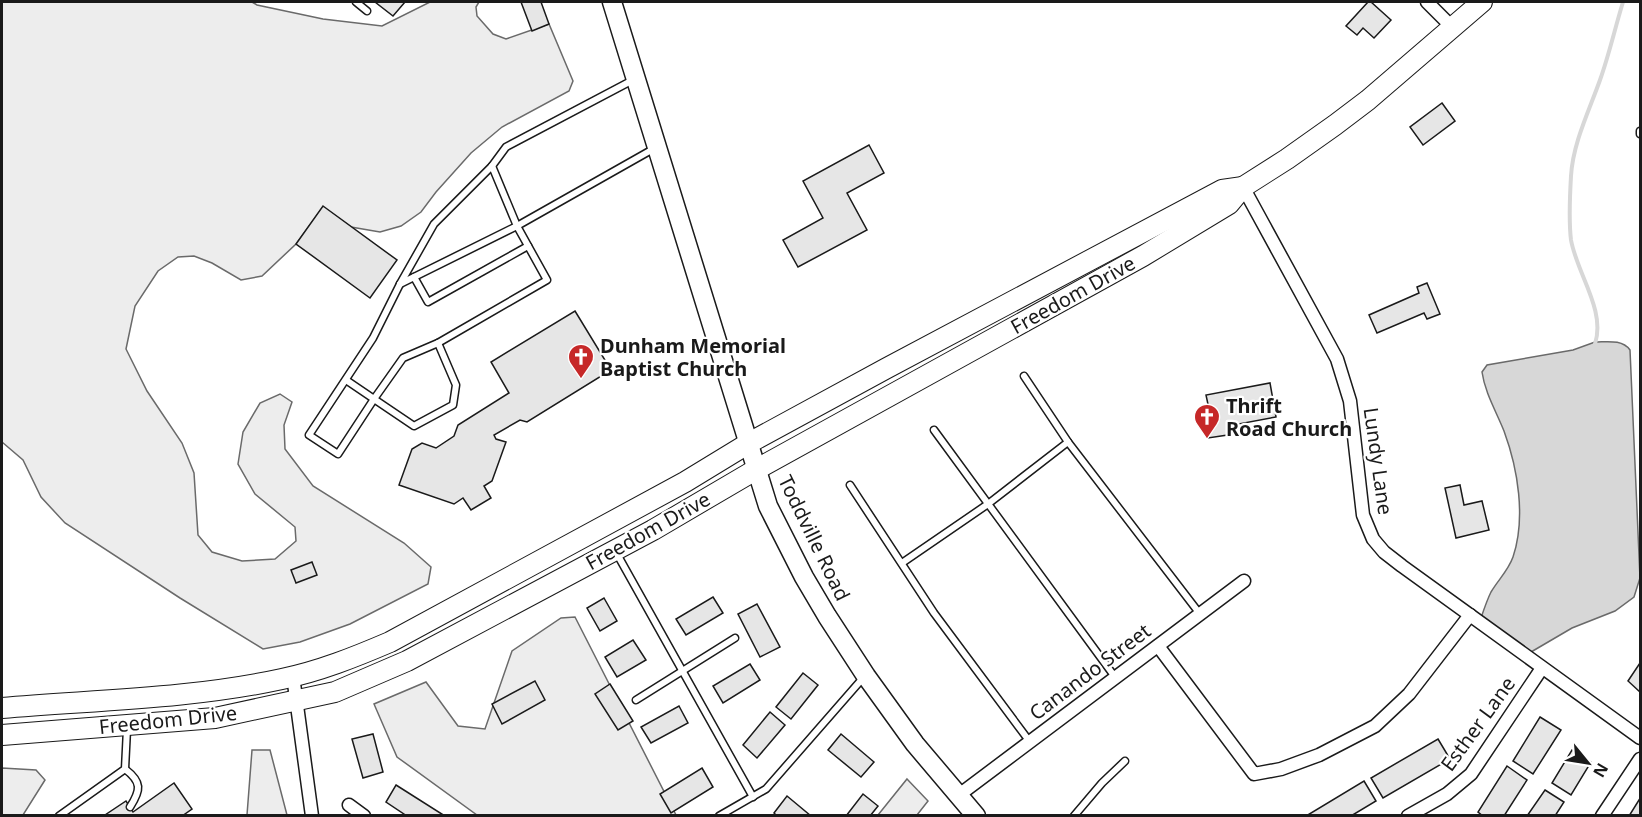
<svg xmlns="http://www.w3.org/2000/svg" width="1642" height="817" viewBox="0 0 1642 817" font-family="'Noto Sans',sans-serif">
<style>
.built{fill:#ededed;stroke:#6a6a6a;stroke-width:1.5}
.water{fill:#d7d7d7;stroke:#6a6a6a;stroke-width:1.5}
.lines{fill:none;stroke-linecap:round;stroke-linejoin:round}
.stream{stroke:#d7d7d7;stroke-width:4}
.building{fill:#e6e6e6;stroke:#1a1a1a;stroke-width:1.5}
.lane-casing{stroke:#1a1a1a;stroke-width:9}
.street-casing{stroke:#1a1a1a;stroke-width:15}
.secondary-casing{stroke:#1a1a1a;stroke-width:21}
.primary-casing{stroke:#1a1a1a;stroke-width:22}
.lane{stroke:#fff;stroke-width:6}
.street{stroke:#fff;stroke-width:12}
.secondary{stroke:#fff;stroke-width:18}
.primary{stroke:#fff;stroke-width:20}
.labels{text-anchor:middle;stroke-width:4.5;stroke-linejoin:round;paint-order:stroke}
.street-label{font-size:20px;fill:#1a1a1a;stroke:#fff}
.poi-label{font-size:20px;font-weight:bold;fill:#1a1a1a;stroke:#fff;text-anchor:start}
</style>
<rect width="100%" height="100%" fill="#fff"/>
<g class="built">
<path d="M2,2h250l5,3 66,14 59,7 48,-24h49l-3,5 1,9 16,18 13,5 43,-15 24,57 -4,10 -67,36 -31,26 -35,39 -15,20 -20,14 -21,6 -29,-5 -28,-20 -27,37 -34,32 -21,4 -29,-17 -18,-7 -16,1 -20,14 -23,35 -9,43 21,42 35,52 12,30 4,62 14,17 30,9 33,-2 21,-18 -1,-14 -40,-33 -17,-30 5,-32 17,-29 20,-9 12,8 -8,23 1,24 28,37 91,57 27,24 -3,17 -78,40 -50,18 -37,7 -83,-51 -115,-75 -24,-26 -18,-37 -21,-18z"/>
<path d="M575,617l101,198h-199l-80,-58 -23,-53 52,-22 32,44 27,3 27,-78 49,-33z"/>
<path d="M252,750h18l17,65h-40z"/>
<path d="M2,768l34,2 9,10 -22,35h-21z"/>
<path d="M907,779l21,22 -11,14h-39z"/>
</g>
<path class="water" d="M1595,342c12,0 27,-3 35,8l10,228 -6,19 -19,14 -43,17 -41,24 -50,-34c3,-9 6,-18 10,-26 7,-12 17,-21 22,-35 13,-39 5,-88 -9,-126 -8,-20 -19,-38 -22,-59l5,-7 86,-15z"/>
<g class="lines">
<path class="stream" d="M1595,344c11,-34 -18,-70 -24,-104 -2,-16 -1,-47 0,-64 2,-33 18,-65 29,-96 9,-25 15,-52 23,-78"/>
</g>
<g class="building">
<path d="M375,2h30l-12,14z"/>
<path d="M521,2h20l8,22 -17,7z"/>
<path d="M1368,2h3l20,18 -17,18 -11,-10 -6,7 -11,-9z"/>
<path d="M1442,103l13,18 -32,24 -13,-18z"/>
<path d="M869,145l15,28 -37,20 20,37 -69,37 -15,-27 40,-22 -20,-37z"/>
<path d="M323,206l74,54 -27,38 -74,-54z"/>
<path d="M1427,283l13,31 -13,5 -3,-6 -47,20 -8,-18 50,-22 -2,-6z"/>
<path d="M575,311l36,59 -84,52 -7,-2 -26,15 2,4 10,3 -14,39 -8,5 7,12 -20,12 -8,-12 -9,6 -55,-19 13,-36 10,-6 14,5 18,-12 4,-11 51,-32 -18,-31z"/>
<path d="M1270,383l6,34 -43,8 1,9 -26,4 -5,-28 6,-1 -3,-14z"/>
<path d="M1460,485l4,20 18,-4 7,29 -33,8 -11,-50z"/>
<path d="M312,562l5,13 -21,8 -5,-13z"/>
<path d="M713,597l10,16 -37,22 -10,-16z"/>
<path d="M604,598l13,23 -17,10 -13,-23z"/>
<path d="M757,604l23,43 -20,10 -22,-43z"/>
<path d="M633,640l13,20 -29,17 -12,-20z"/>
<path d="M1640,663v29l-12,-11z"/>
<path d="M750,664l10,16 -37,23 -10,-17z"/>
<path d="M803,673l15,12 -27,34 -15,-12z"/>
<path d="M535,681l10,19 -43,24 -10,-20z"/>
<path d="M610,684l23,37 -15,9 -23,-36z"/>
<path d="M679,706l9,17 -37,20 -10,-16z"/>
<path d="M770,712l15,13 -28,33 -14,-13z"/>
<path d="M1540,717l21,13 -28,44 -20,-13z"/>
<path d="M373,734l10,38 -20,6 -11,-39z"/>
<path d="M841,734l33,28 -13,15 -33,-27z"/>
<path d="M1438,739l12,20 -67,39 -12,-20z"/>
<path d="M1572,750l19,12 -20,33 -19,-12z"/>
<path d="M1507,766l20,14 -23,36h-21l-5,-4z"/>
<path d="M702,768l11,19 -42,26 -11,-19z"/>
<path d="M1364,781l12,20 -25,15h-45z"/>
<path d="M174,783l18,26 -10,7 -77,-1 21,-14 7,11z"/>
<path d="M396,785l49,31h-38l-21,-14z"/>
<path d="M1545,790l19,12 -9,14h-28z"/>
<path d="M863,794l15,12 -8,10h-24z"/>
<path d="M787,796l24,20h-34l-3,-3z"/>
<path d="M1639,800l1,1v15h-11z"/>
</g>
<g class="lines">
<defs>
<g id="lane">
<path d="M356,2l11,9"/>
<path d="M633,80l-127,67 -14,19 -58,58 -34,60 -27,54 -64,97 29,19 36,-55 40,27 39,-21 3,-20 -18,-42 109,-63 -30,-54 138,-78"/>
<path d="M1640,134v-3"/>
<path d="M414,277l14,25 100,-56"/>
<path d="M400,284l117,-58 -25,-60"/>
<path d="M1024,376l44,66"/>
<path d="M346,380l28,19 29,-41 35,-15"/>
<path d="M934,430l181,247"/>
<path d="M850,485l84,128 96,129"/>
<path d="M617,554l136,243"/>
<path d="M902,563l86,-59 80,-62 132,172"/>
<path d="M636,700l99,-62"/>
<path d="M125,769c17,13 16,21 5,38"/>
<path d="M59,816l66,-47 2,-40"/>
<path d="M719,816l47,-27 97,-111"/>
<path d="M1074,816l28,-33 23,-22"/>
</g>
<g id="street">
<path d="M1427,2l25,25"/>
<path d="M1243,187l94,172 13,42 13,114 10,24 11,13 18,14 238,172"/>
<path d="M1158,646l96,128 27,-5 38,-14 56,-29 34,-32 61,-79"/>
<path d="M293,676l19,140"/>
<path d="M959,795l285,-214"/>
<path d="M349,805l15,11"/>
<path d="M1408,816l39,-22 24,-20 71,-106"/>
<path d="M1602,816l38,-57"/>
</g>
<path id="secondary" d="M612,2l156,504 36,71 23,39 39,60 49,68 61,72"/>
<g id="primary">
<path d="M2,708c93,-8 188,-9 280,-29 38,-8 73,-22 108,-37l295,-160 64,-39 138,-75 335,-178 21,-3"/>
<path d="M2,735l213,-17 120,-26 72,-31 246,-131 104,-61 386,-213 86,-52 14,-17 44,-28 48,-34 33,-25 114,-98"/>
</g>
</defs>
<use href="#lane" class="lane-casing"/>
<use href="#street" class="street-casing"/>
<use href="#secondary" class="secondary-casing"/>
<use href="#primary" class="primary-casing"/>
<use href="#lane" class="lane"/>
<use href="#street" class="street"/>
<use href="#secondary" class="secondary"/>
<use href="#primary" class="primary"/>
</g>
<defs>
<symbol id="church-pin" viewBox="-11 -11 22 30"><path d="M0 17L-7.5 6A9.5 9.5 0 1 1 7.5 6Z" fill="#c62828" stroke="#fff"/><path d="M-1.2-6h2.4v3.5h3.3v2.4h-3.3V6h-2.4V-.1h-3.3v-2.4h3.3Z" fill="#fff"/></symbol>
</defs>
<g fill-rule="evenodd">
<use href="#church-pin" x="566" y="342" width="30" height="40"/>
<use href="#church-pin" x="1192" y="402" width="30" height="40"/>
</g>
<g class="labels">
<g class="street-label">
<text transform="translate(1073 295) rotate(-29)" y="7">Freedom Drive</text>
<text transform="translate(1378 461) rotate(82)" y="7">Lundy Lane</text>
<text transform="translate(648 531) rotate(-29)" y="7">Freedom Drive</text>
<text transform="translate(814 538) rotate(64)" y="7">Toddville Road</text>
<text transform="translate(1090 672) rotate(-37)" y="7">Canando Street</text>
<text transform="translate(168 720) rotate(-6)" y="7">Freedom Drive</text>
<text transform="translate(1478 724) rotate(-54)" y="7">Esther Lane</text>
</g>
<g class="poi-label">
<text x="600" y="353">Dunham Memorial<tspan x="600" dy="23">Baptist Church</tspan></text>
<text x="1226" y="413">Thrift<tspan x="1226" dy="23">Road Church</tspan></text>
</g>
</g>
<rect width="1642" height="817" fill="none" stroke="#1a1a1a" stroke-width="6"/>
<g transform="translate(1588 763) rotate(120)" stroke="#ffffff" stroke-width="4.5" paint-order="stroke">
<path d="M0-4.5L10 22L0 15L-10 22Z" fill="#1a1a1a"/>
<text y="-9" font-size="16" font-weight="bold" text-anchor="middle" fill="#1a1a1a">N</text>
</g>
</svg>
